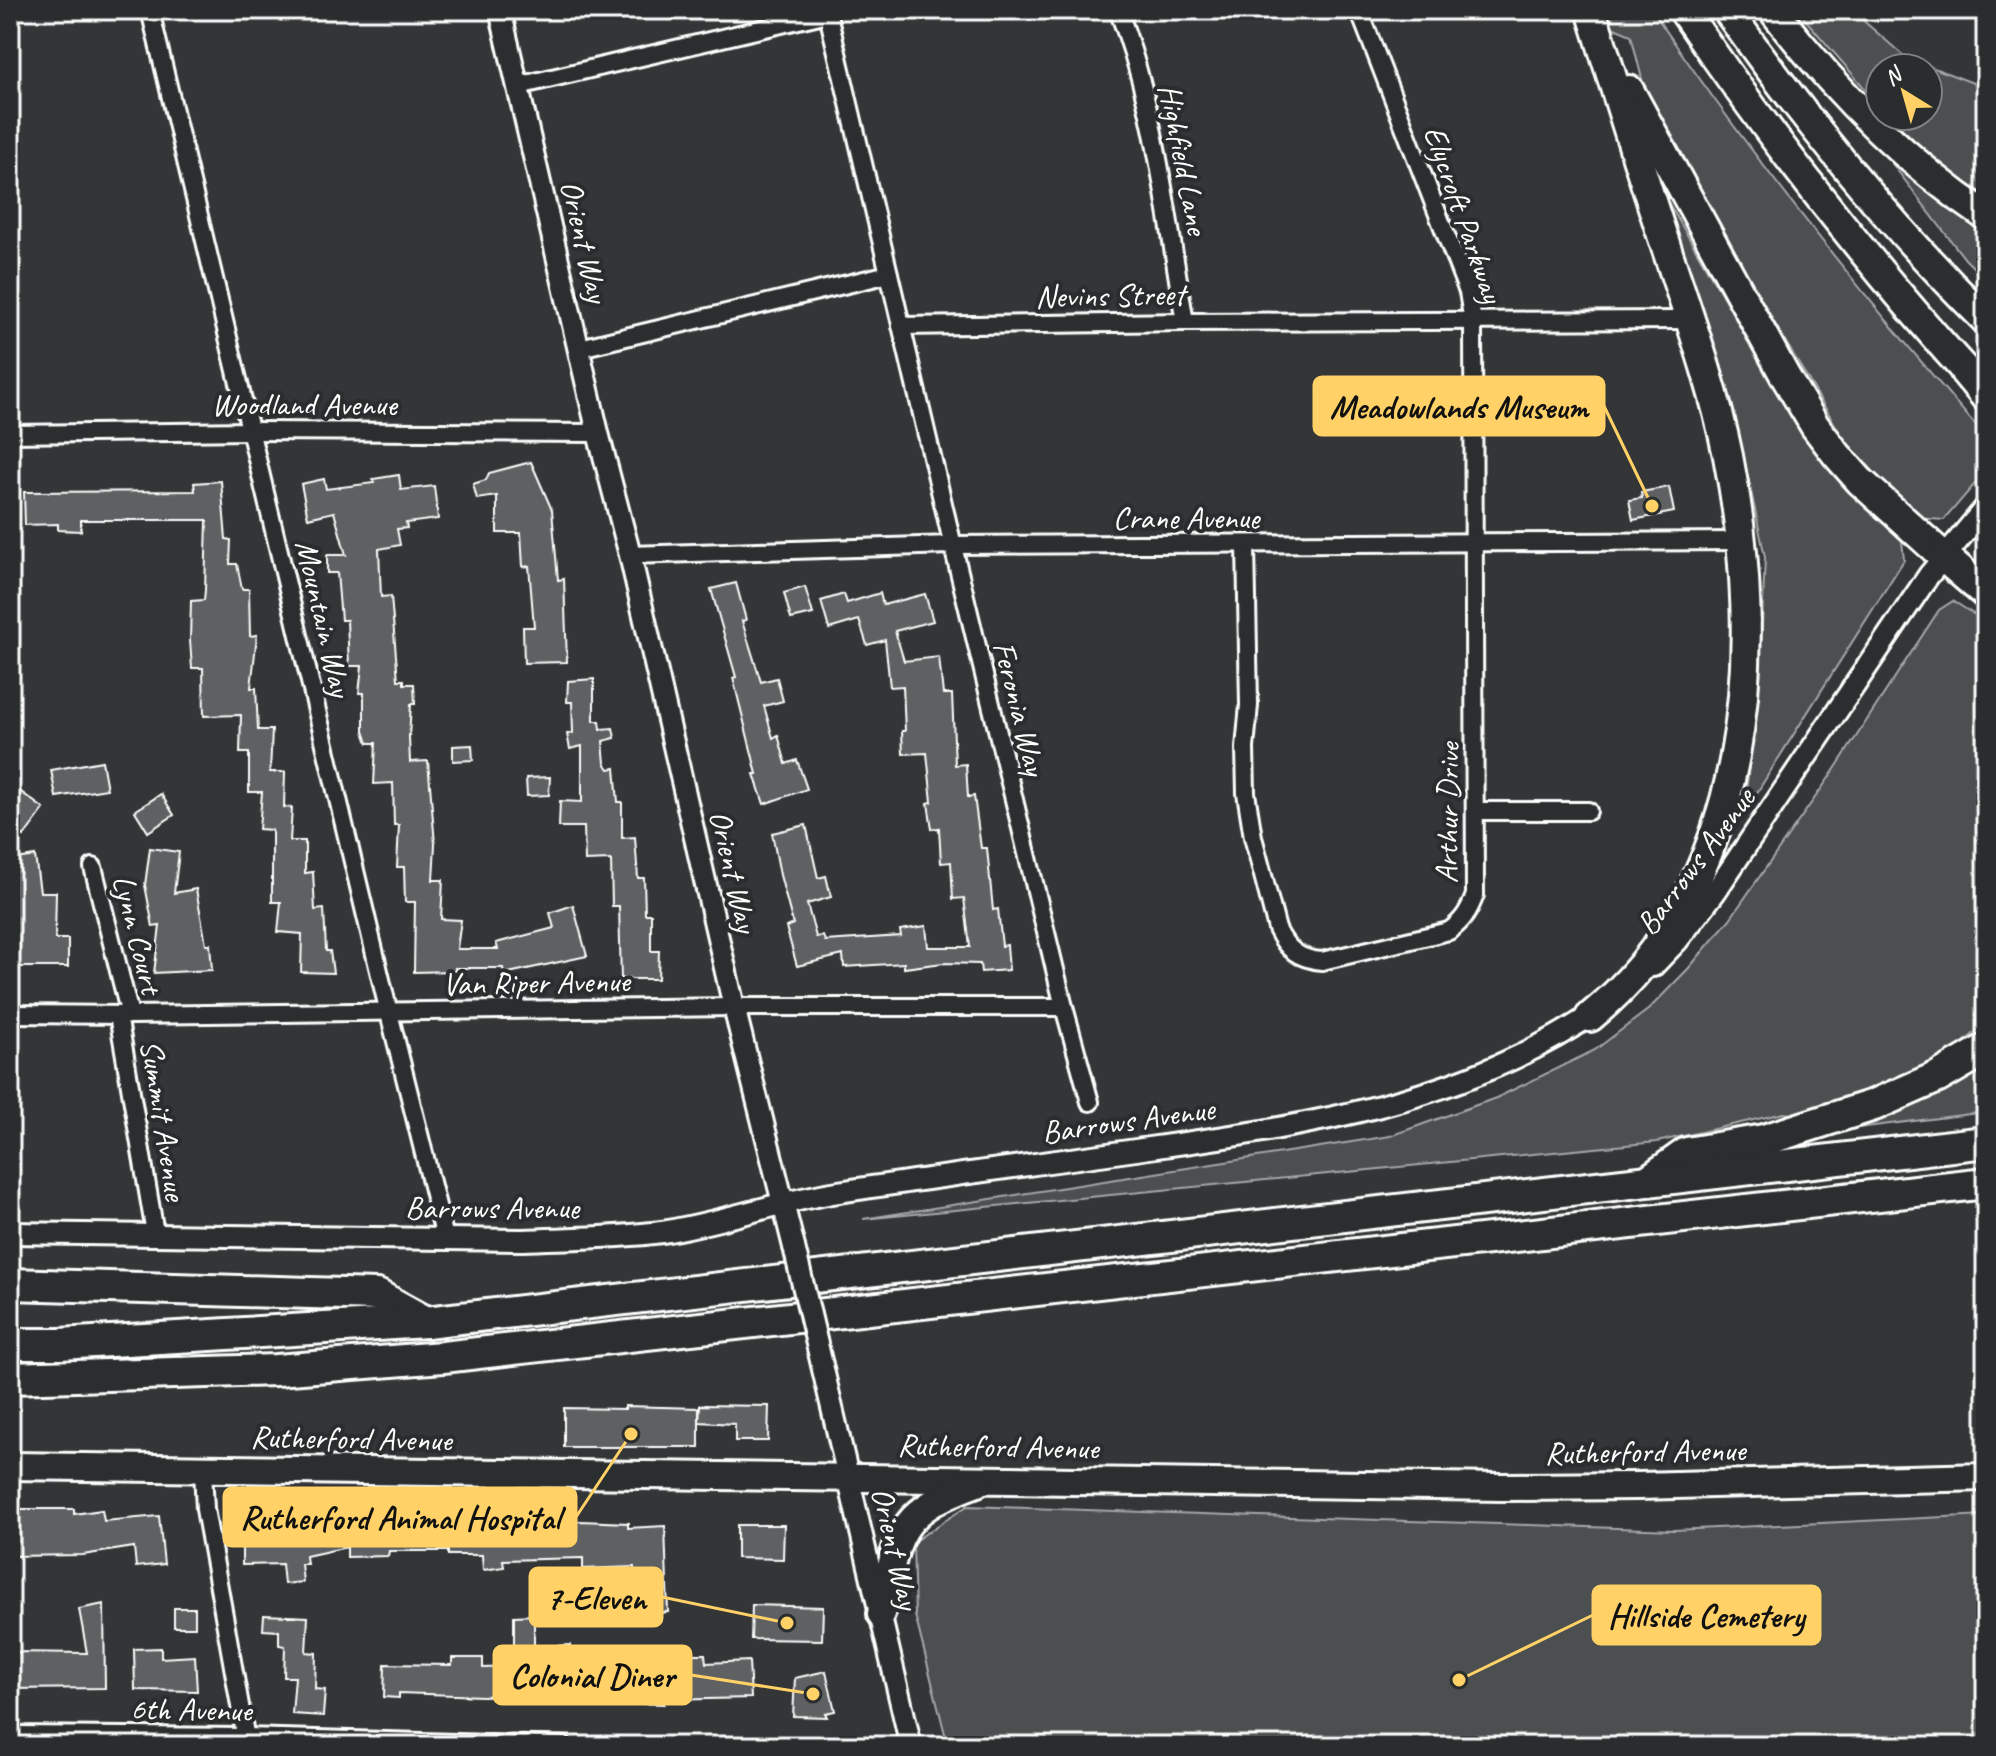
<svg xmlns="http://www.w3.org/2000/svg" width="1996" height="1756" viewBox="0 0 1996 1756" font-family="Caveat,sans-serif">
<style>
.green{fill:#4c4f50;stroke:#a6a7a8;stroke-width:2}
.building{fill:#5f6162;stroke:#fff;stroke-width:2}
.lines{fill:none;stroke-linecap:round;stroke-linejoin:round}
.minor-casing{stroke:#fff;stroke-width:22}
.tertiary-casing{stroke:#fff;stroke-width:26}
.primary-casing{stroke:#fff;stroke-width:32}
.trunk-casing{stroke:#fff;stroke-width:34}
.motorway-casing{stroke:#fff;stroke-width:36}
.minor{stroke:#2a2d2e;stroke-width:16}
.tertiary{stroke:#2a2d2e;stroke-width:20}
.primary{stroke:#2a2d2e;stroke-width:26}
.trunk{stroke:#2a2d2e;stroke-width:28}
.motorway{stroke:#2a2d2e;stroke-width:30}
.tertiary-bridge-casing{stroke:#fff;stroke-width:26;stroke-linecap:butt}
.tertiary-bridge{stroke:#2a2d2e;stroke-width:20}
.labels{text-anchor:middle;stroke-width:8;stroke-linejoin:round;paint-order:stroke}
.street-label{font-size:32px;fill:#fff;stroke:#2a2d2e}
.leader{fill:none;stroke:#ffd166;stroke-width:3}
.callout-dot{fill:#ffd166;stroke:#2a2d2e;stroke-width:3}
.callout{fill:#ffd166;stroke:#ffd166;stroke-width:3}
.callout-label{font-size:34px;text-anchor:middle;font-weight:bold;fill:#111}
</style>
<rect width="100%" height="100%" fill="#333536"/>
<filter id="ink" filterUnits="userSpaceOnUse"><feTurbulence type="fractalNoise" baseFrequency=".0125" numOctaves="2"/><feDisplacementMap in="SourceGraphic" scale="16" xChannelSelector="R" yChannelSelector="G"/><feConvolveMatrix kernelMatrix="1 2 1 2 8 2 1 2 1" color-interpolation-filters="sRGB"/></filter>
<g filter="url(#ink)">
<g class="green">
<path d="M1607,10h45c101,150 215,291 334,427v34l-42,49 -27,-2 -72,-77 -110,-184 -90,-166 -14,-56 -19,-8z"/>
<path d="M1797,10h54l54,47 81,31v107l-41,-25 -56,-54h39v-48h-48v38z"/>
<path d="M1884,153l102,78v49l-21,-21z"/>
<path d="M1668,202l127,218 37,51 70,70 2,19 -160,253 17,-165 4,-91 -27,-127z"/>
<path d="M1953,601l33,21v401l-52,45 -124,49 -26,-4 -127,29 -794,77 527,-83 106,-38 99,-48 54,-41 39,-40 42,-50 103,-147 106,-162z"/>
<path d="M1986,1062v50l-128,16 85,-36z"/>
<path d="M967,1506l707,24 312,-15v231h-1038l-33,-131 -2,-73z"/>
</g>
<g class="building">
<path d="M531,462l21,48 6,70 6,-1 3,83 -43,1 -1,-36h11l-5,-61 -6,1 -2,-34h-24v-37l-20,3 -4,-15 13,-4 3,-7z"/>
<path d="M399,475l2,15 33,-4 4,33 -32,4 1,5 -10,1 3,16 -21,4 2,48 10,-1 7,84h6v4h10l1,20h-4l-2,33 1,25 18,-1 7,83 -2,36h10l-2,39 20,1 -4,29h41l-2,-6 58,-15 -4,-15 23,-8 14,51 -83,18 -1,-6h-48v3l-41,1 1,-70h-10l-1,-35h-7l2,-42h-5l-1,-42 -19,1 2,-41h-8l-4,-12v-38h-5l3,-27h-13l-2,-46h-6l-4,-47h-10v-18h19l-12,-43 -26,6 -7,-34 23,-5 2,10 48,-6 -1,-4z"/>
<path d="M221,481l5,58 5,1 -1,24h7l5,25h7l1,47 7,-1 -6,53h5l2,42h14l-2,42h15l-1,35 8,1 -2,33h15v32l8,-1 2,38 9,-1 2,42h4l3,22 -32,-1 1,-38 -24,-2 3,-30h-9v-72l-13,-1 3,-37h-13v-39h-9l1,-38 -37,1 -1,-48h-11l-2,-28 1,-39 13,-1 1,-10 2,-70h-126v11l-23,-1v-6l-33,1 -1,-33 171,-1 -1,-8z"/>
<path d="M1669,487l5,25 -41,8 -4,-20 13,-2 -1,-6z"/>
<path d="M736,583l10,37 -4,1 19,61 16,-4 6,23 -19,5 9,32 5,-3 8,29 11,-4 10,29 -43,15 -10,-30h3l-24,-96 3,-1 -25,-88z"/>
<path d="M805,587l8,27 -22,5 -7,-26z"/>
<path d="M880,593l3,12 42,-11 8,27 -38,10 9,30 35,-4 4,37h9l3,71 11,-1 2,33 6,-1 7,52h6l6,62 5,-1 4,37 5,-1 2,25 -28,2 -1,-8 -37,-1 -39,5v-5l-60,4 -1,-12 -46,11 -11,-39 7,-3 -13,-49 -8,-42 34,-8 12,53 8,-2 5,21 -24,7 9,33 7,-1 2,5 76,-5 -1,-6 26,-4 2,21h42l-6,-49 -11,1 -2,-37 -10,1 -2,-35 -7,1 -4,-26 4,-1 -5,-49 -24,1 -1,-23h3l-2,-45 -13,1 -5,-47 -18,5 -8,-25 -30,9 -8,-28 23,-7 3,9z"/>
<path d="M594,679v42h6l1,8 12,-1 2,10 -12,3 2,22 4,6 6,-1 3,34h4v36l13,-1 3,41h6l1,36h6v37h8l-1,28h-37l-2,-73h-7l-1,-46 -26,1 -1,-34h-25l1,-26 22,1v-56l-12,3 -3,-15 6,-1 -1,-31h-5l1,-21z"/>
<path d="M472,745l1,15 -20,1v-15z"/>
<path d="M102,761l5,28 -51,8 -5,-27z"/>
<path d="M550,777l-1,18 -22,1 -1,-18z"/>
<path d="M17,789l27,20 -20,27 -14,-11v-26z"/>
<path d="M161,794l13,21 -26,17 -13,-21z"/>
<path d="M150,848l29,4 -5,41 22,-4 10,55h4l2,26 -58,3 6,-47 -7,1 -8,-42z"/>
<path d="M35,856l5,36h16l-1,47h13v28h-58v-107z"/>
<path d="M700,1405l69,1 -1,35h-33v-17l-36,-2z"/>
<path d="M625,1406l74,2v39h-135v-39l61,1z"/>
<path d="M10,1509h64v5l28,-4 2,11 55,-5 5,48 -28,3 -2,-20 -51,8 -73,1z"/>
<path d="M242,1512h24v3l37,-3v5l32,-5v3l32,1 60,-1v8l42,-1v3l40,-4v-5l28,-1v10l44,-4 47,2v5l37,-2 3,86 -31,3 -3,-48 -51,2v-11l-80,2 1,7 -21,3 -1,-15h-34v-4h-59l-1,5 -41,1v-10l-41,9 1,8h-6l2,18 -19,2 -2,-20 -40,1z"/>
<path d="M737,1525h47l-1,34 -46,-1z"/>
<path d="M104,1604l1,84 -95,1v-37l77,1 -8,-44z"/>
<path d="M752,1605l71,2 -1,33 -71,-1z"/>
<rect x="174" y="1608" width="21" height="19"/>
<path d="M264,1615l44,2 -2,35 10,1 -1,36 10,1 -2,26 -31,-2 3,-37h-11l1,-31 -6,-1v-14l-16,-1z"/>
<path d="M534,1615v32l36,-2 1,29 63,-9v-11h71l1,9 43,-2 2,37 -87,2v4l-31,-1v-11l-46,6v-3l-44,1v-4l-60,4 -84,-3v5l-15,-1 1,-33 67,1v-7h31v10l31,-1v-51z"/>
<path d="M161,1648v10l34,-2 2,35 -62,-1 -1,-41z"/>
<path d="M826,1671l9,40 -10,2 2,4 -34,-1 2,-38z"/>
</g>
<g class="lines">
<defs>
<g id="minor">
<path d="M150,10l239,1003 56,225"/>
<path d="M827,10l130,553 107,444 26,95"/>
<path d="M1118,10c38,97 49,209 67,312"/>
<path d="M518,86l310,-73"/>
<path d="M901,326l284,-4 505,-2"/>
<path d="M580,348l309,-74"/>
<path d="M10,434l241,-3 347,2"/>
<path d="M1246,545l3,160 -4,43 1,45 7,44 24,92c10,21 22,30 45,32l127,-30c14,-10 20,-20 26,-36l-2,-573 -5,-30 -109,-282"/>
<path d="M630,555l322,-10 790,-4"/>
<path d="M1476,811h112"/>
<path d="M93,867l37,148"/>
<path d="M10,1014l120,1 604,-8h330"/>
<path d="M118,1015l37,218"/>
<path d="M203,1471l2,38 42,236"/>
<path d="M10,1735l236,2 318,9"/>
</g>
<g id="tertiary">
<path d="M500,10l98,423 32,122 104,452 60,240"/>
<path d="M1653,966l24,-25 38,-49 214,-317 57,-68"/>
<path d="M10,1233l513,7c46,-2 93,-2 139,-8 59,-9 117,-31 176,-40 104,-16 208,-29 311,-44 158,-22 317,-46 451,-139"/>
<path d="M822,1365l89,381"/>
</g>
<g id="primary">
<path d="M10,1466l1492,21 136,-1 348,-9"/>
<path d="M881,1614c17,-79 13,-101 96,-131"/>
</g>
<g id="trunk">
<path d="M1683,10c91,133 190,260 299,379"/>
<path d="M1727,10c78,110 163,216 259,310"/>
<path d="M1773,10c60,78 131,151 213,206"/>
<path d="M1629,90l156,286 30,50 22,29 23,26 83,75"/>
<path d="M1590,1017c163,-134 176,-368 138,-561 -14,-69 -38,-136 -60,-203 -27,-81 -52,-162 -77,-243"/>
</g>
<g id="motorway">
<path d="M1966,372l20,24"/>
<path d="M1943,556l43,37"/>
<path d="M1652,1178l35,-25 77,-13 110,-35 64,-28 48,-28"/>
<path d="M10,1284l367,11 49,27"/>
<path d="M10,1344h50l366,-22 1560,-180"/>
<path d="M10,1378l266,-8 167,-13 1543,-174"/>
</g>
</defs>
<use href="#minor" class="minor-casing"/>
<use href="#tertiary" class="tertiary-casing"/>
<use href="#primary" class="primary-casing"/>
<use href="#trunk" class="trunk-casing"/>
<use href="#motorway" class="motorway-casing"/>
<use href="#minor" class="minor"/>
<use href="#tertiary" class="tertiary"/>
<use href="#primary" class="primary"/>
<use href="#trunk" class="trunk"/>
<use href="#motorway" class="motorway"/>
<defs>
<path id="tertiary-bridge" d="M794,1247l28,118"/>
</defs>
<use href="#tertiary-bridge" class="tertiary-bridge-casing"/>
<use href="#tertiary-bridge" class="tertiary-bridge"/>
</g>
</g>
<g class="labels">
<g class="street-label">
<text transform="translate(1184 159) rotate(79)" y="11">Highfield Lane</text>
<text transform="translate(1464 214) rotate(71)" y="11">Elycroft Parkway</text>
<text transform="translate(585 241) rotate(77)" y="11">Orient Way</text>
<text transform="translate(1110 295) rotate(-1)" y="11">Nevins Street</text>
<text x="304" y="415">Woodland Avenue</text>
<text x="1186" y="528">Crane Avenue</text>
<text transform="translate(324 618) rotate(77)" y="11">Mountain Way</text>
<text transform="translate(1020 708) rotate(76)" y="11">Feronia Way</text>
<text transform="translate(1447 813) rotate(-89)" y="11">Arthur Drive</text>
<text transform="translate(1695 861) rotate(-53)" y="11">Barrows Avenue</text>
<text transform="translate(734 871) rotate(77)" y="11">Orient Way</text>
<text transform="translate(138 934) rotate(76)" y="11">Lynn Court</text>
<text transform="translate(536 982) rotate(-1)" y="11">Van Riper Avenue</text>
<text transform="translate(164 1120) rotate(81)" y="11">Summit Avenue</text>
<text transform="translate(1128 1120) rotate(-8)" y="11">Barrows Avenue</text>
<text x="492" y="1218">Barrows Avenue</text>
<text transform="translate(351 1438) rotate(1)" y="11">Rutherford Avenue</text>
<text transform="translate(998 1446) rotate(1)" y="11">Rutherford Avenue</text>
<text transform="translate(1645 1451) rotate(-1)" y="11">Rutherford Avenue</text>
<text transform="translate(896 1548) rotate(77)" y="11">Orient Way</text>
<text transform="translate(191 1709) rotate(1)" y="11">6th Avenue</text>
</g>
</g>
<path class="leader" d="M1652 506L1604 406M631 1434L576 1517M787 1623L662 1597M1459 1680L1593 1615M813 1694L691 1675"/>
<g class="callout-dot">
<circle cx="1652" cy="506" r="8"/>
<circle cx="631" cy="1434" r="8"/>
<circle cx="787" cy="1623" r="8"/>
<circle cx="1459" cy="1680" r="8"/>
<circle cx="813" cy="1694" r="8"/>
</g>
<g class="callout">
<rect x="1314" y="377" width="290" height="58" rx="8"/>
<rect x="224" y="1488" width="352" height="58" rx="8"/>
<rect x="530" y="1568" width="132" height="58" rx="8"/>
<rect x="1593" y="1586" width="227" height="58" rx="8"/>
<rect x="494" y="1646" width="197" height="58" rx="8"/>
</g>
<g class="callout-label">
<text x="1459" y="418">Meadowlands Museum</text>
<text x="400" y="1529">Rutherford Animal Hospital</text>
<text x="596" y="1609">7-Eleven</text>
<text x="1706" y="1627">Hillside Cemetery</text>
<text x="592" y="1687">Colonial Diner</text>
</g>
<rect width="1996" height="1756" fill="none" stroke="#2a2d2e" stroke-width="40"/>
<rect x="20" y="20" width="1956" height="1716" fill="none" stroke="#fff" stroke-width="3" filter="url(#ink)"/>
<g transform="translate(1904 92) rotate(323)"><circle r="38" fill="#2a2d2e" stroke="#7f8182" stroke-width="2"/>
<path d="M0-6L14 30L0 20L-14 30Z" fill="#ffd166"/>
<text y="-12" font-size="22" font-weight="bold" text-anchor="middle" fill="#ffffff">N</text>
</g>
</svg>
